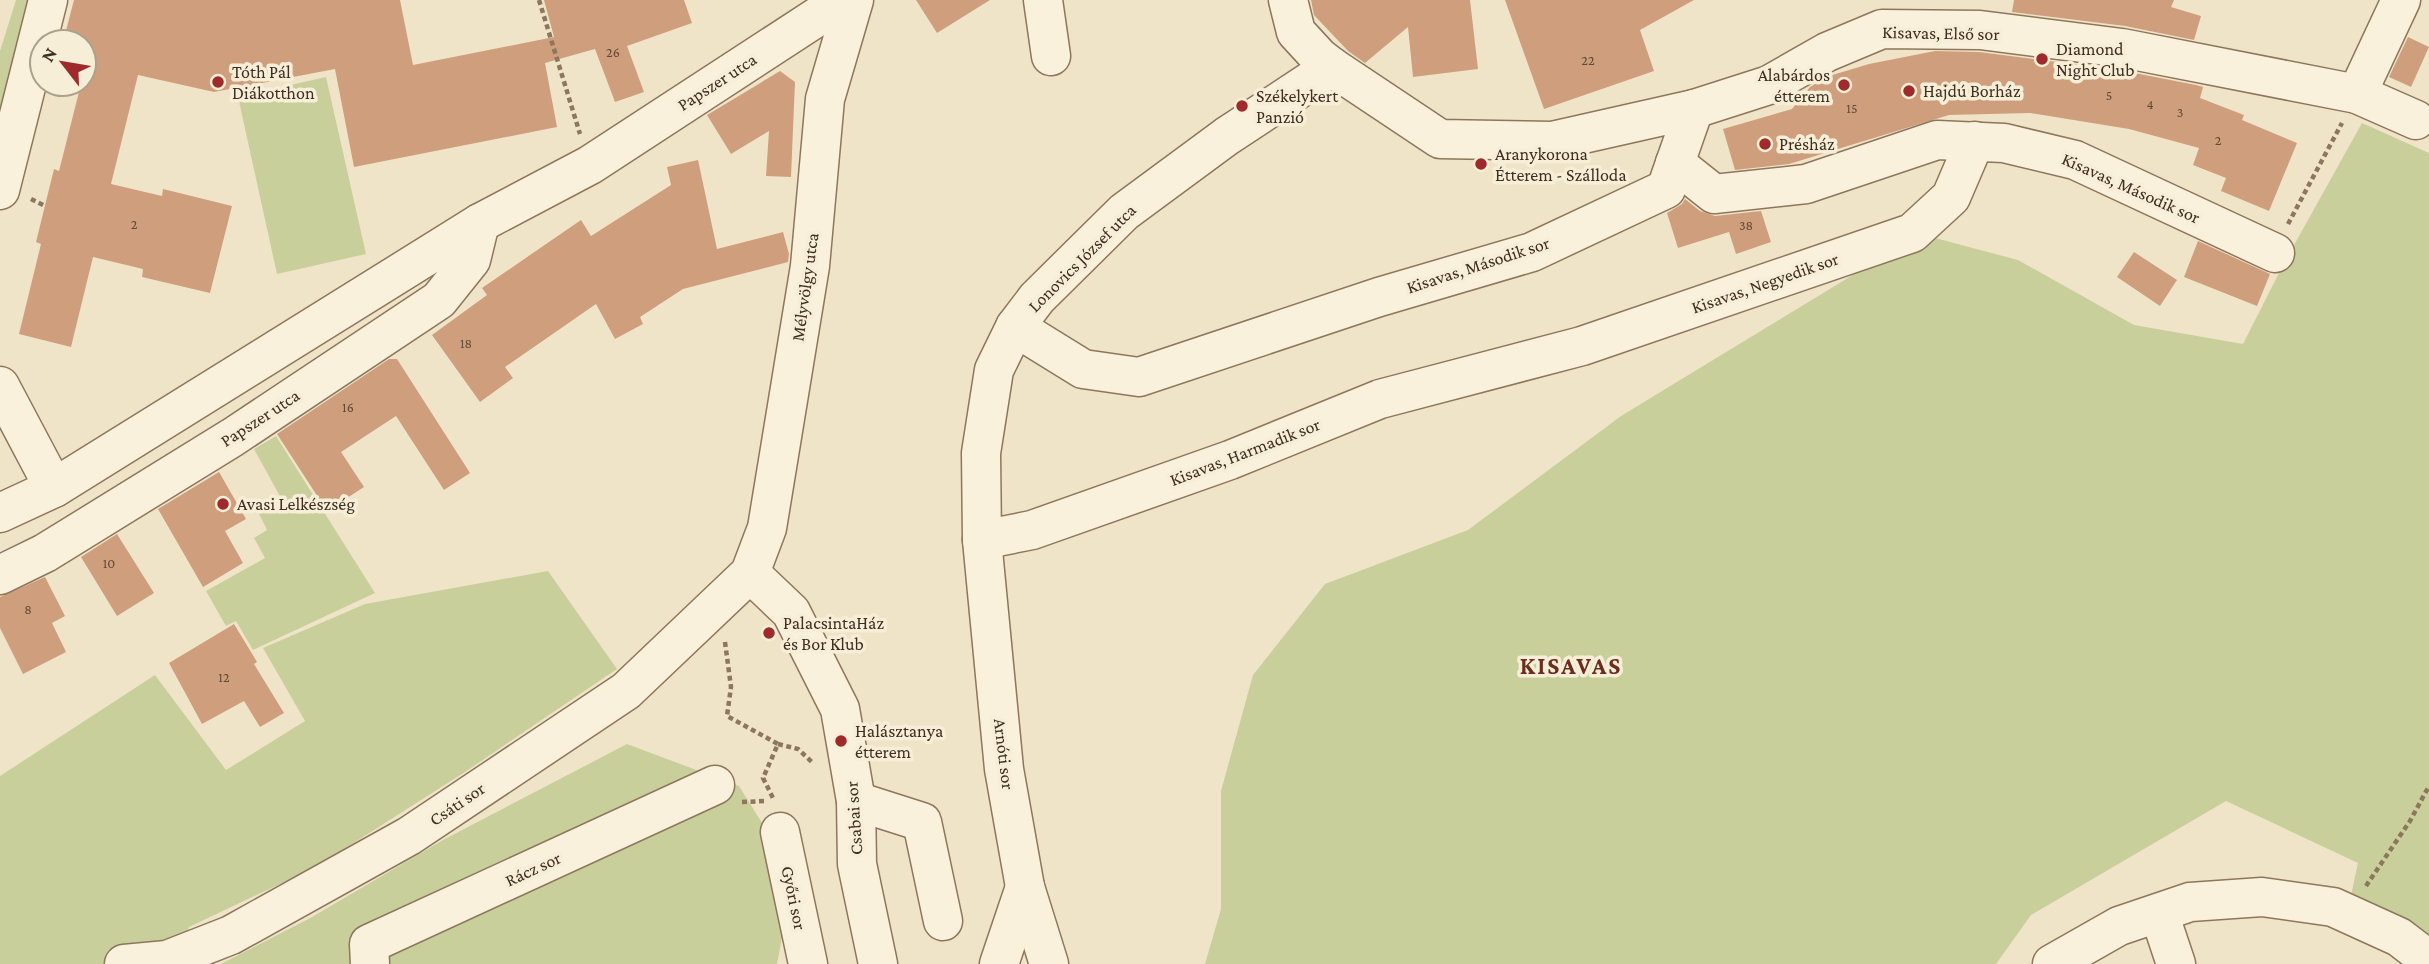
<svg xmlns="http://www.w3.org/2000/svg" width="2429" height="964" viewBox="0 0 2429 964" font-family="'Crimson Pro',serif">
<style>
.green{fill:#c9cf9b}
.building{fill:#cf9f7d}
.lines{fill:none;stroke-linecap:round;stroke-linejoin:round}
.minor-casing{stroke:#8d765c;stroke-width:41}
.path{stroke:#8d765c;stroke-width:4.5;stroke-dasharray:5 3.5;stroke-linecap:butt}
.minor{stroke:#faf1dc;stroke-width:38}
.poi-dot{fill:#9e2a2b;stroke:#f7eed8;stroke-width:2.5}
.labels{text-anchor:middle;stroke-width:7;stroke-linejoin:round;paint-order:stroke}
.number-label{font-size:14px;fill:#624a37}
.street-label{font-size:18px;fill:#3d2e20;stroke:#f7eed8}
.poi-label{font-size:18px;fill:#3d2e20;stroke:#f7eed8;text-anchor:start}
.district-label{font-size:24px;font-weight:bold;letter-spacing:2px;fill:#6b2e1e;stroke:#f7eed8}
</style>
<rect width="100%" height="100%" fill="#f0e4c8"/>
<g class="green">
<path d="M16,0h24l-40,159v-108z"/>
<path d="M326,77l40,177 -89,20 -39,-177z"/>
<path d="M2362,123l67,30v807l-82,-46 11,-51 -132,-62 -195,114 -35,49h-791l16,-55v-118l32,-116 72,-91 143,-54 153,-114 299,-182 98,26 116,65 109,19 41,-81z"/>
<path d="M276,436l99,157 -122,57 -17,-29 -10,5 -20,-35 59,-33 -11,-20 13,-8 -8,-16 23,-14 -28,-51z"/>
<path d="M548,571l69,98 -152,103 -149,95 -127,60 -14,37h-175v-188l155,-101 71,95 79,-49 -42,-73 102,-44z"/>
<path d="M627,744l112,42 55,88 -17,90h-556l91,-47 131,-77z"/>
</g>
<g class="building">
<path d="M74,0h326l13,65 141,-28 -10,-37h140l8,23 -65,23 17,46 -29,10 -20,-53 -50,14 12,64 -203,40 -19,-98 -121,23 -76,-17 -27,109 51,12 1,-7 69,17 -22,87 -68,-16 1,-8 -50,-12 -22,90 -52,-13 22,-90 -5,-2 18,-73 5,2 22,-87h3v-42h-21z"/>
<path d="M916,0h74l-53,33z"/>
<path d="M1311,0h159l8,69 -65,8 -5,-50 -43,36 -17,-12 -34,-36z"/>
<path d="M1505,0h189l-54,30 14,41 -110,38z"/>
<path d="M2014,0h160l-3,7 30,9 -7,24 -69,-14 -113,-14z"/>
<path d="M2408,37l21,10 -18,40 -22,-10z"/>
<path d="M1935,51l44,1 140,18 77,15 7,2 -3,11 44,17 -2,5 55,23 -28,68 -48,-20 5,-13 -33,-13 6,-17 -70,-19 -99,-16 -81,2 -160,49 -54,6 -12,-41 69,-20 18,-22 19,-11 40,-12z"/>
<path d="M780,71l15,11 -4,95 -25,-1 3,-45 -38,23 -24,-39z"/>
<path d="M698,160l19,89 66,-17 6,22 -1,8 -105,27 -43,28 3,7 -28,15 -19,-35 -91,63 8,11 -33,24 -48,-67 55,-40 -5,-7 99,-68 10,16 80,-51 -4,-18z"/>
<path d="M1685,199l15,12 15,5 46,-5 10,31 -35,12 -7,-22 -51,16 -11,-35 15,-9z"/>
<path d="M2198,241l72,33 -13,32 -73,-29z"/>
<path d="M2134,252l43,28 -17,26 -43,-29z"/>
<path d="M389,359h8l73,114 -26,17 -48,-74 -55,36 23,35 -37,24 -50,-77z"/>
<path d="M219,472l27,47 -21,12 18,32 -40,24 -45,-78z"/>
<path d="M117,534l37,59 -37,23 -36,-59z"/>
<path d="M45,577l20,39 -13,7 14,29 -43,22 -23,-46v-31z"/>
<path d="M234,624l23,38 -3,2 30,49 -24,14 -16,-26 -42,23 -33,-61z"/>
</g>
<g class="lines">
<defs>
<g id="minor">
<path d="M1043,0l8,56"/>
<path d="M1332,67l108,72 112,2 142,-32 75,-24 58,-33 55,-23 98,1 142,18 235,46 44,-94"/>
<path d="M2357,94l59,26"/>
<path d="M1675,163l39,31 92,-10 131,-44 67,3 71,17 200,93"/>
<path d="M0,190l48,-190"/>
<path d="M1015,327l68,42 56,8 240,-80 153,-45 134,-63 28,-80"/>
<path d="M0,386l54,102"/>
<path d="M0,513l54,-25 426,-265 110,-58 253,-165"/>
<path d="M982,540l50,-10 198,-70 150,-61 202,-53 330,-113 39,-36 24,-56"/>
<path d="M750,573l41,39 49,97 16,92 1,63 21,100"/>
<path d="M0,575l45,-22 188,-116 206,-137 32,-40 9,-37"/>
<path d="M856,801l66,21 21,99"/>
<path d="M780,832l28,132"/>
<path d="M2159,913l17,51"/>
<path d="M124,964l43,-4 64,-25 178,-99 217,-145 124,-118 17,-45 43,-262 15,-167 29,-99"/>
<path d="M370,964l-1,-20 346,-159"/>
<path d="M999,964l26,-77"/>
<path d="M1049,964l-24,-77 -21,-118 -22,-229 -1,-87 13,-83 21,-43 22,-29 87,-86 103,-76 105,-69 -13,-10 -23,-25 -8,-32"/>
<path d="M2052,964l67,-38 71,-24 72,-5 71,10 66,30 30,23"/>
</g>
</defs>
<use href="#minor" class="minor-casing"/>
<g class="path">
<path d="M539,0l41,134"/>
<path d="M31,199l14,7"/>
<path d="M2288,224l54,-101"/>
<path d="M725,642l6,45 -4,29 51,28 -15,34 11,22"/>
<path d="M778,744l20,5 15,14"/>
<path d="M742,802l23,-1"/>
<path d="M2366,886l44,-65 19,-35"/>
</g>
<use href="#minor" class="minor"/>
</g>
<g class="poi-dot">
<circle cx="2042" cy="59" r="7"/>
<circle cx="218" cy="82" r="7"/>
<circle cx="1844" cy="85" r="7"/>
<circle cx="1909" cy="91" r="7"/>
<circle cx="1242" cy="106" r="7"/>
<circle cx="1765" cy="144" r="7"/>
<circle cx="1481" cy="164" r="7"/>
<circle cx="223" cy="504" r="7"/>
<circle cx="769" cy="633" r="7"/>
<circle cx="841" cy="741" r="7"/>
</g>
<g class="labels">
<g class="number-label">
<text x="613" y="57">26</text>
<text x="1588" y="65">22</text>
<text x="2109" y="100">5</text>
<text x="2150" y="109">4</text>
<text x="1852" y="113">15</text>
<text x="2180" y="117">3</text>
<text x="2218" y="145">2</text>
<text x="134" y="229">2</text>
<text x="1746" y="230">38</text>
<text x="466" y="348">18</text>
<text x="348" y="412">16</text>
<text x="109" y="568">10</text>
<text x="28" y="614">8</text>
<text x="224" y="682">12</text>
</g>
<g class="street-label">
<text transform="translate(1941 33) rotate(1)" y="6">Kisavas, Első sor</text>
<text transform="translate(717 82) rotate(-33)" y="6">Papszer utca</text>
<text transform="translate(2131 188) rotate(24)" y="6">Kisavas, Második sor</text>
<text transform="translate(1082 258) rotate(-45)" y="6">Lonovics József utca</text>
<text transform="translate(1478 265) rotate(-18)" y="6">Kisavas, Második sor</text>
<text transform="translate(1765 283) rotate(-19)" y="6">Kisavas, Negyedik sor</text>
<text transform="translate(805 287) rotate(-82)" y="6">Mélyvölgy utca</text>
<text transform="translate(260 418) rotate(-33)" y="6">Papszer utca</text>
<text transform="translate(1245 452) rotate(-21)" y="6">Kisavas, Harmadik sor</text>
<text transform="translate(1004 754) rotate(83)" y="6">Arnóti sor</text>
<text transform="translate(457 804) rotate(-34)" y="6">Csáti sor</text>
<text transform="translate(854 818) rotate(-94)" y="6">Csabai sor</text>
<text transform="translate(533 869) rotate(-25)" y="6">Rácz sor</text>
<text transform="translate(794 898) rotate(78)" y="6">Győri sor</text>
</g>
<g class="poi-label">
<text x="2056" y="55">Diamond<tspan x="2056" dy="21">Night Club</tspan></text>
<text x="232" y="78">Tóth Pál<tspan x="232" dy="21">Diákotthon</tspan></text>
<text x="1830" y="81" text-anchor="end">Alabárdos<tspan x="1830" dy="21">étterem</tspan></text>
<text x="1923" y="97">Hajdú Borház</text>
<text x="1256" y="102">Székelykert<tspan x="1256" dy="21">Panzió</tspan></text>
<text x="1779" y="150">Présház</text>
<text x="1495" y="160">Aranykorona<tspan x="1495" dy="21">Étterem - Szálloda</tspan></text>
<text x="237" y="510">Avasi Lelkészség</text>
<text x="783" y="629">PalacsintaHáz<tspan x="783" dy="21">és Bor Klub</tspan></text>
<text x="855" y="737">Halásztanya<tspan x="855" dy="21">étterem</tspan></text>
</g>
<g class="district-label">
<text x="1571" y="674">KISAVAS</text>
</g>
</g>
<g transform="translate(63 63) rotate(301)"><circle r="33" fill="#f7eed8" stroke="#ada18e" stroke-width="2"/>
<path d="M0-5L12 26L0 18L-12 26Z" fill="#9e2a2b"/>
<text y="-10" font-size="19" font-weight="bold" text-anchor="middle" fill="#3d2e20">N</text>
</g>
</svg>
